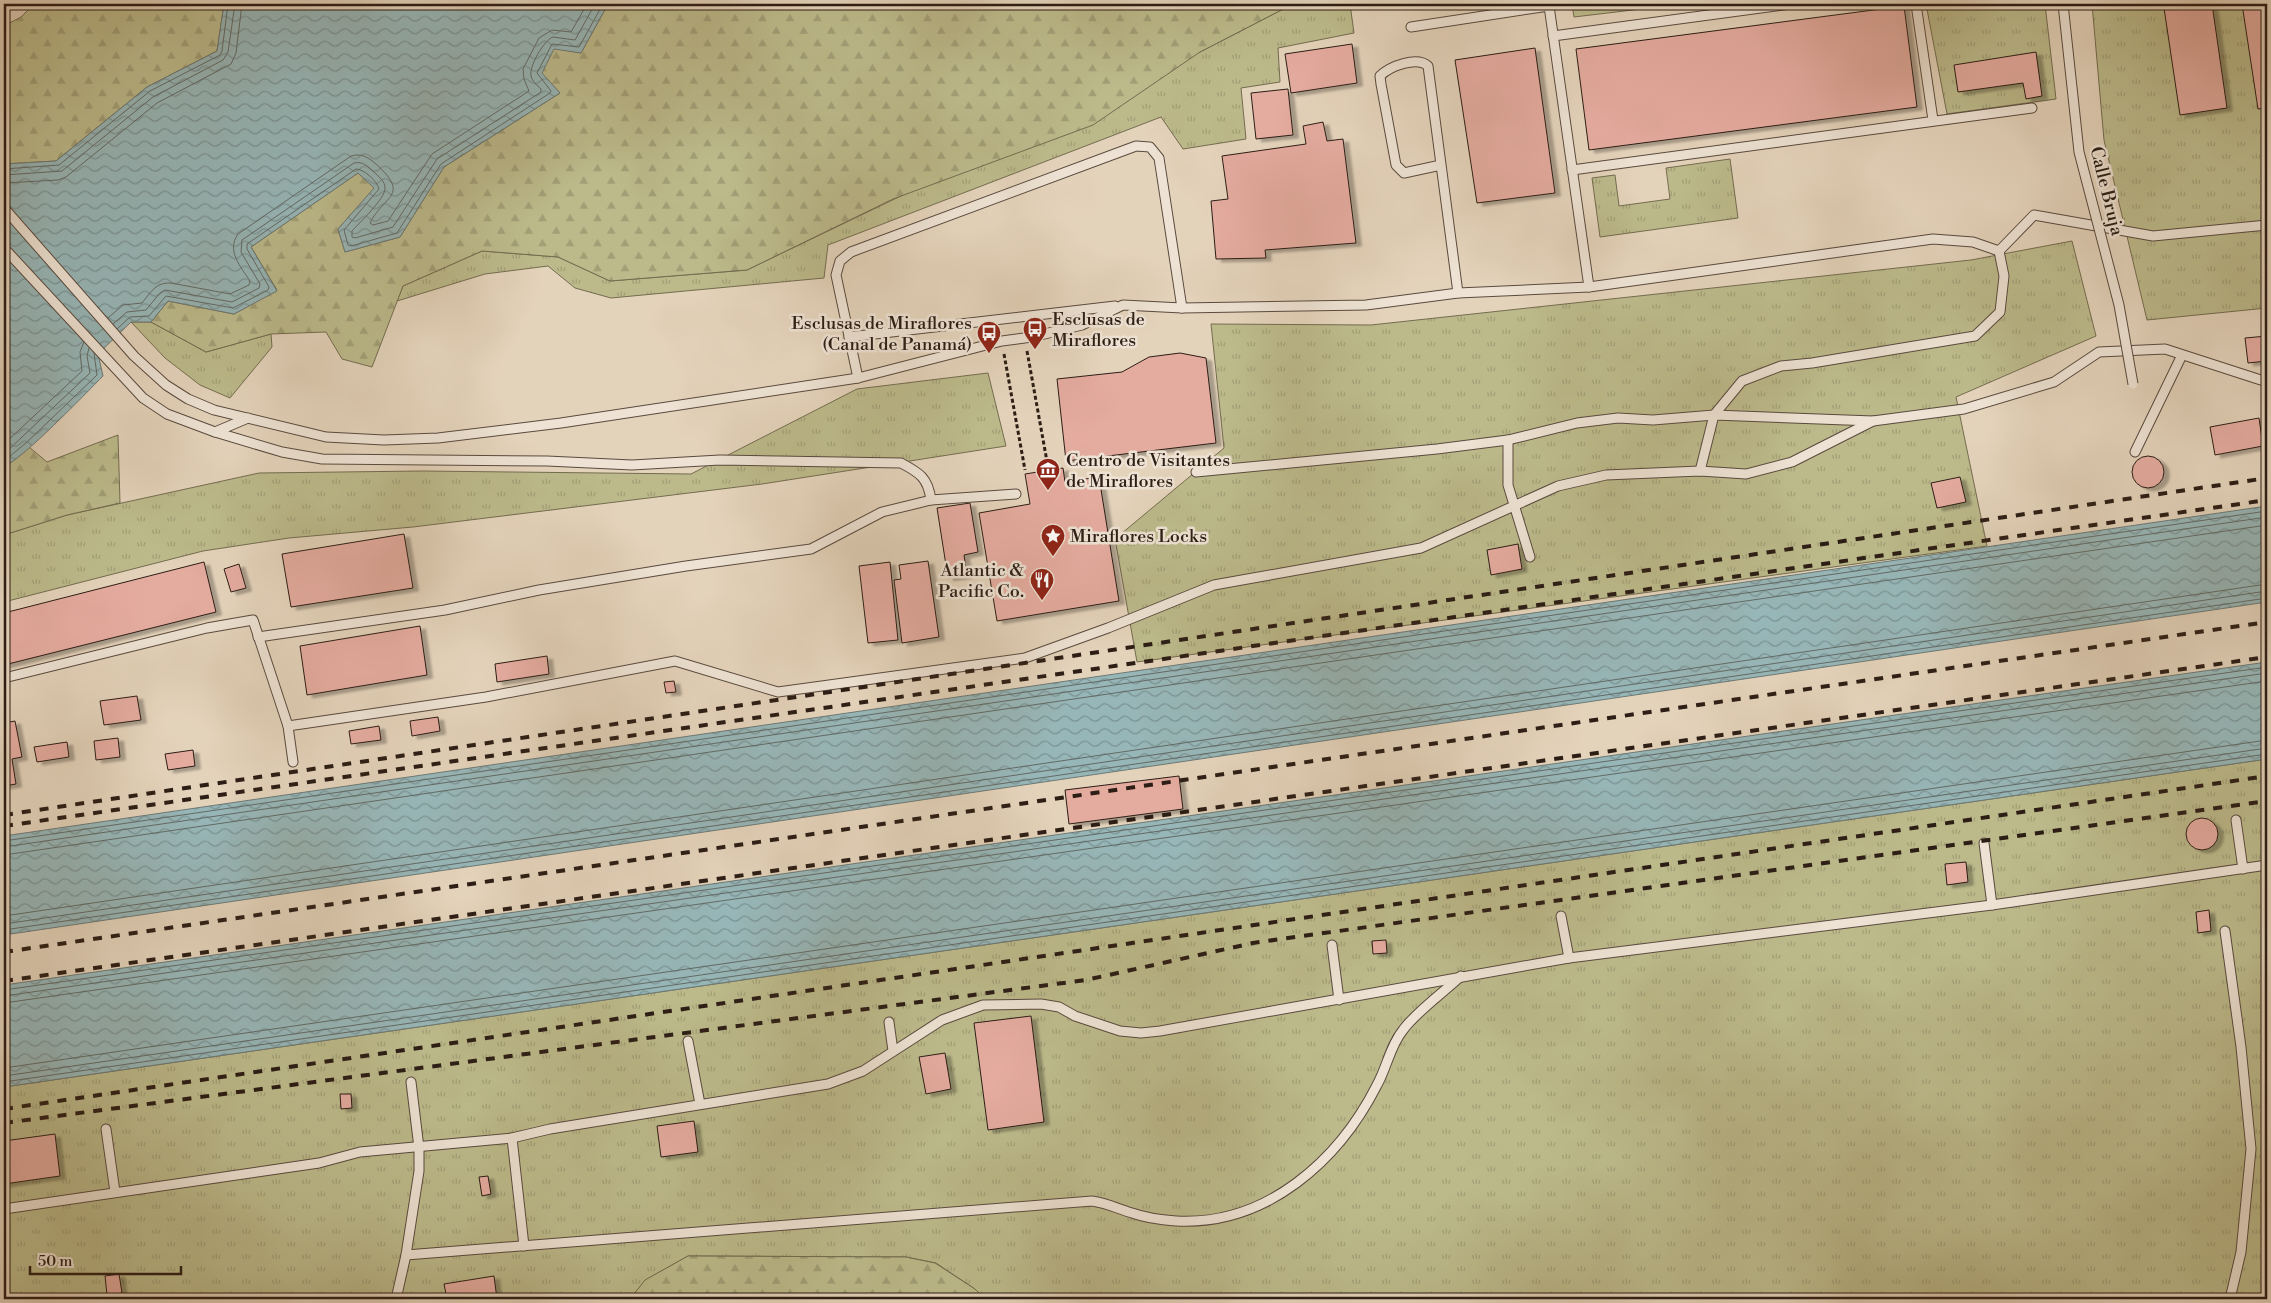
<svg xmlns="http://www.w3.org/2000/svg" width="2271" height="1303" viewBox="0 0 2271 1303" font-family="'Libre Bodoni',serif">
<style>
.grass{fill:url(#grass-tufts);stroke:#746c50}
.forest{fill:url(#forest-firs);stroke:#746c50}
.water{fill:url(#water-waves);stroke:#6c7976}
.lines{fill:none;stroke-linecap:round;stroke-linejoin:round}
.shore{stroke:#626a66;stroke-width:1}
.building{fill:#e4ab9f;stroke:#2c1d15;filter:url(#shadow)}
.lane-casing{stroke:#5a4a3e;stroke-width:11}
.path{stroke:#2c1d15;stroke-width:3;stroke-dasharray:4 2.5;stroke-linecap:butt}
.lane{stroke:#ede2d3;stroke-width:9}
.rail{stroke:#2c1d15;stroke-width:4;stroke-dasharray:9 9;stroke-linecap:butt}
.lane-bridge-casing{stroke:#5a4a3e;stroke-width:11;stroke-linecap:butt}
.lane-bridge{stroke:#ede2d3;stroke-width:9}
.labels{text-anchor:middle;stroke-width:5;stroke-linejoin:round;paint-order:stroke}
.street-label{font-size:18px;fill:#2c1d15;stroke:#ede2d3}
.poi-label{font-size:18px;fill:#2c1d15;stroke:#ede2d3;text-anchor:start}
</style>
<defs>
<pattern id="grass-tufts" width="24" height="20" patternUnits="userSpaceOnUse" patternTransform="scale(1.25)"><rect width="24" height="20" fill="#bcba8b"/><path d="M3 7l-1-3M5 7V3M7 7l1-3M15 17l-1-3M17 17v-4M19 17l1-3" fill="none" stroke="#a29f77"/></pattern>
<pattern id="forest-firs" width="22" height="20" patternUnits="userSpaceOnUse" patternTransform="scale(1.25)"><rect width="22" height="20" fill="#bcba8b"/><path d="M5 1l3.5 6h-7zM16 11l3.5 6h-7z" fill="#a29f77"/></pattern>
<pattern id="water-waves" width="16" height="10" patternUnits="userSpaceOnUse" patternTransform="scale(1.25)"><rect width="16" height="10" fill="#97b6b7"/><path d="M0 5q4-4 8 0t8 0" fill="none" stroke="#7b9394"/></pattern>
<filter id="shadow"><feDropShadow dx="5.5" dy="3" stdDeviation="1" flood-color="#0004"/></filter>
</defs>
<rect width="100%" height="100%" fill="#e4d3bb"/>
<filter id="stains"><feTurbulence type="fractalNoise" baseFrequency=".004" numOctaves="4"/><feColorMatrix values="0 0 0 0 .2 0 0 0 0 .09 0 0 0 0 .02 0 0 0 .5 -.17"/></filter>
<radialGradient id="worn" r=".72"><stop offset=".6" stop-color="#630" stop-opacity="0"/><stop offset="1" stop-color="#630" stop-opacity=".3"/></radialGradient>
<g class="grass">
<path d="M1293,4h59h-2l4,29 -76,15 2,34 -39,6 5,51 -63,10 -22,-32 -333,128 -4,33 -213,20 -36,-10 -27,-22 -63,8 -88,27 6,-15 79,-35 76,6 52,24 137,-11 453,-218z"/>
<path d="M1572,4h111l-109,13z"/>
<path d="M1926,4h119l11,95 -109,15z"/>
<path d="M2092,4h175v304l-120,12 -43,-180z"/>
<path d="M1730,159l8,59 -138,19 -8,-59 23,-3 4,31 51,-7 -4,-31z"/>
<path d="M2072,241l24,95 -140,61 31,149 -850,116 -22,-123 109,-91 -13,-124 160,1 600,-65z"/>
<path d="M131,322h20l55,30 65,-18 1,13 -42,51 -30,-13 -35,-27z"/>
<path d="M988,373l18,73 -244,38 -349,43 -124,11 -86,13 -199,51v-67l63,-20 192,-42 163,-2 269,3 166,-85z"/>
<path d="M2267,759v540h-1282l-10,-10 -39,-26 -30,-6 -218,-1 -42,24 -16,19h-626v-212z"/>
</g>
<g class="forest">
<path d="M34,4h190l-7,47 -70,36 -91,74 -52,3v-138l17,-9z"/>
<path d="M608,4h685l-93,48 -107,73 -200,74 -146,71 -137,11 -52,-24 -76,-6 -79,35 -31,81 -30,-8 -16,-27 -55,2 -65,18 -55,-30 17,-21 66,13 43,-24 -26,-43 107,-74 17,15 -37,41 7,23 55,-15 44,-70 116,-74 -19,-20 13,-25 27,5z"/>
<path d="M118,435l2,68 -53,12 -63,20v-69l5,-2 20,-17 18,15z"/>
<path d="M688,1256l218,1 29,6 40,26 10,10h-355l15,-19z"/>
</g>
<g class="water">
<path d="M224,4h384l-27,49 -27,-4 -12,24 18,20 -116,74 -44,70 -55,15 -7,-23 36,-41 -16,-15 -107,74 26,44 -43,23 -66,-13 -17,21h-20l-33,32 5,22c-16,16 -83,86 -99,90v-302l52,-3 91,-74 70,-36z"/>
<path d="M2267,506v96l-2263,333v-99z"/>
<path d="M2267,662v97l-2263,328v-102z"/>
</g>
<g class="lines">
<g class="shore">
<path d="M4,169l55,-4 91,-74 70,-36 2,-4 6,-47"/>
<path d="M4,175l58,-4 91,-74 70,-37 5,-8 7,-48"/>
<path d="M4,183l54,-3 8,-3 91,-74 74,-39 5,-11 6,-49"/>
<path d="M108,318l15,-13 19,-2c9,-11 14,-21 29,-20l59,11 19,-9 1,-4c-9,-14 -24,-30 -12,-47l113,-78c10,-3 17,1 25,8 35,32 8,31 -6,59l3,2 15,-4 44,-67 97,-63 -5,-12 -1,-10 16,-31 13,-8 19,2 16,-28"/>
<path d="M113,324l14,-12 19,-2 13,-16 6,-4 67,12 27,-14 1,-4 -19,-32 1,-12 112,-77c9,-2 13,3 20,9 5,5 11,9 11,16 1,10 -26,35 -33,43v6l3,1 38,-11 44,-68 104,-67v-3c-4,-4 -9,-8 -10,-13 -2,-10 13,-36 22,-39l22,3 20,-36"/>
<path d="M117,329l13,-12 19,-1 17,-20 67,12 35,-18 1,-3 -22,-38v-5l109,-75c8,0 21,12 23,20l-35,41 4,15 3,1 46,-13 44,-69 109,-71 1,-2 -14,-18 15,-29 27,3 24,-43"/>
<path d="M4,444l78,-73 -2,-19 4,-10"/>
<path d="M4,454l86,-81 -3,-17 2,-8"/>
<path d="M4,461l22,-18 71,-68 -3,-22"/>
<path d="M4,841l2263,-330"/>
<path d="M4,847l2263,-330"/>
<path d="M4,855l2263,-330"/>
<path d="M4,916l2263,-332"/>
<path d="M4,924l2263,-333"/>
<path d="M4,930l2263,-332"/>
<path d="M4,990l2263,-323"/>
<path d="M4,996l2263,-323"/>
<path d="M4,1003l2263,-322"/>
<path d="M4,1068l2263,-328"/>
<path d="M4,1076l2263,-328"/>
<path d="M4,1082l2263,-328"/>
</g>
</g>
<g class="building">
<path d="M2193,4h19l15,104 -47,7 -16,-107z"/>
<path d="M2242,4h25v104l-9,1z"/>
<path d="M1904,6l13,101 -328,43 -13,-101z"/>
<path d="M1352,44l5,39 -66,10 -6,-39z"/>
<path d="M1535,48l20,145 -78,10 -22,-143z"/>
<path d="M2036,52l6,44 -16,3 -3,-16 -65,9 -4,-27z"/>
<path d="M1288,89l5,46 -37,4 -5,-46z"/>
<path d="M1323,122l4,19 16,-2 13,104 -91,7 1,8 -50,1 -5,-58 17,-2 -6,-43 84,-12 -3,-18z"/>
<path d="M2267,336v25l-19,2 -3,-25z"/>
<path d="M1180,353l26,5 10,85 -150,18 -9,-82 65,-7 27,-15z"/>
<path d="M2259,418l4,28 -48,9 -5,-28z"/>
<circle cx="2148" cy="472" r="16"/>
<path d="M1063,468l2,14 34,-5 20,124 -122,20 -18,-108 51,-9 -5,-30z"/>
<path d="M1960,477l6,25 -29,6 -6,-25z"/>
<path d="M970,503l8,49 -14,3 3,20 -19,3 -11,-70z"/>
<path d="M404,534l9,54 -122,19 -9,-53z"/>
<path d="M1518,544l4,25 -31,6 -4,-25z"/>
<path d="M928,561l11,76 -37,6 -8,-63 7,-1 -2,-14z"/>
<path d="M204,562l12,50 -212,53v-52z"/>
<path d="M890,562l8,78 -30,3 -9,-77z"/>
<path d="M239,564l7,24 -15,4 -7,-23z"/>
<path d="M420,626l7,49 -120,20 -7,-49z"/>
<path d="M547,656l2,18 -52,8 -2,-18z"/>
<path d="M674,681l2,11 -10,1 -2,-11z"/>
<path d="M137,696l4,24 -37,5 -4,-24z"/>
<path d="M438,717l2,14 -28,5 -2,-15z"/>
<path d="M15,721l7,36 -10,2 4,25 -12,2v-63z"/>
<path d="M379,726l2,14 -30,4 -2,-13z"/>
<path d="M118,738l2,19 -24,3 -2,-19z"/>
<path d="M67,742l2,15 -32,5 -3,-15z"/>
<path d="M193,750l2,16 -27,4 -3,-16z"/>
<path d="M1179,776l4,33 -114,15 -4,-34z"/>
<circle cx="2202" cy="834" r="16"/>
<path d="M1966,862l2,20 -21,3 -2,-21z"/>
<path d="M2209,910l2,21 -13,2 -2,-21z"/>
<path d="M1386,940l1,13 -14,1 -1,-13z"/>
<path d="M1031,1016l13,106 -56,8 -14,-107z"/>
<path d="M945,1053l6,36 -25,5 -7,-37z"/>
<path d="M340,1094h11l1,14 -11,1z"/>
<path d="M694,1121l4,31 -37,5 -4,-31z"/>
<path d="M55,1134l5,42 -56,8v-43z"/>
<path d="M488,1176l3,18 -9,2 -3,-19z"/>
<path d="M119,1274l3,19 -15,2 -2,-19z"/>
<path d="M494,1276l3,23h-50l-3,-15z"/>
</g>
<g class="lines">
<defs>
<g id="lane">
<path d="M1916,4l17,116"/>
<path d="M1411,27l138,-21 40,281"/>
<path d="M1553,36l237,-32"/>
<path d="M1441,165l-37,8 -8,-8 -15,-81 -1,-8c10,-10 37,-20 48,-10l30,227"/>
<path d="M1572,170l460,-62"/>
<path d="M4,208l130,148 32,29 22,14 26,11 112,27 58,3 54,-2 123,-15 297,-45 144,-37 30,-4 50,-12 41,-20 59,3 184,-3 92,-12 131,-6 344,-48 40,3 26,9 35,-36 119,21 114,-11"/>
<path d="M4,248l139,150 24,16 48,18 33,-14"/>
<path d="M849,337l266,-31"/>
<path d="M858,378l-22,-103 4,-14 11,-9 285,-106 14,1 9,11 23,150"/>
<path d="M215,432l67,20 40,7 225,2 85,4 88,-5 181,3c19,10 27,15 30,37"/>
<path d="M1508,440v45l22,72"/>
<path d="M2135,452l47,-97"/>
<path d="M1700,471l14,-56 28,-34 39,-15 31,-3 163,-27 25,-24 4,-36 -5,-25"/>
<path d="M1196,472l241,-23 71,-9 69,-17 41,-5 35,2 61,-5 159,6 91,-12 90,-27 45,-30 66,-3 102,33"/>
<path d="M258,637l187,-27 94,-20 147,-24 125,-17 71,-37 49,-12 85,-6"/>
<path d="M4,678l203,-50 46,-8 35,106 5,36"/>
<path d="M288,726l198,-29 189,-36 103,31 247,-34 83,-30 106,-43 207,-37 137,-62 48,-11 94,-4 46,3 46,-12 81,-41"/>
<path d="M2236,820l7,49"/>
<path d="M1984,843l8,62"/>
<path d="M1561,916l8,42"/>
<path d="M2225,931l16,116 10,102 -10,103 -11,47"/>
<path d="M1332,945l7,55"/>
<path d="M889,1022l4,29"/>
<path d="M688,1041l12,63"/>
<path d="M106,1129l9,63"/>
<path d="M512,1138l12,108"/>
<path d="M4,1209l315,-46 41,-11 152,-14 38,-9 278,-45 35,-13 79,-51 41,-15 58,-1 18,3 16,9 45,15 21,2 19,-2 409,-73 423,-53 275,-40"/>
<path d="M406,1255l686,-54c15,2 26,8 40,12 14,5 30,7 44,8 91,5 163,-61 201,-136 10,-18 13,-39 26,-55 13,-18 41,-38 58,-54"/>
<path d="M396,1299l10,-44 13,-84v-23l-8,-66"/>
</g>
</defs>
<use href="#lane" class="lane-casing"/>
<g class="path">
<path d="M1027,351l21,116"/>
<path d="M1004,354l21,116"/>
</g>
<use href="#lane" class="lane"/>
<g class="rail">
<path d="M4,815l2263,-337"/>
<path d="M4,826l2263,-326"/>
<path d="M4,952l2263,-330"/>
<path d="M4,981l2263,-324"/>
<path d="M4,1109l2263,-333"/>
<path d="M4,1123l1082,-143 167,-37 1014,-142"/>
</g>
<defs>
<path id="lane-bridge" d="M2063,4l16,148 40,153 14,79"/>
</defs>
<use href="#lane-bridge" class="lane-bridge-casing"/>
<use href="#lane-bridge" class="lane-bridge"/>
</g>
<defs>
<symbol id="bus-pin" viewBox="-11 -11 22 30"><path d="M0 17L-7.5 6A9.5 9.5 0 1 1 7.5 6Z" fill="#8f2418" stroke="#ede2d3"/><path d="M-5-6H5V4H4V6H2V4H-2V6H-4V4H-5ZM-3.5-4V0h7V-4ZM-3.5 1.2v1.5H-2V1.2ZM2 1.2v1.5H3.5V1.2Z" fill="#fff"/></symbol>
<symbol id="museum-pin" viewBox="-11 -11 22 30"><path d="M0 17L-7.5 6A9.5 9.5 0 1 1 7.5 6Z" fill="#8f2418" stroke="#ede2d3"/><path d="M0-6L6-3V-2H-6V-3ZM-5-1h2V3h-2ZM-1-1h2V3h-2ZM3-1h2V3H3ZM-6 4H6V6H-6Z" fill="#fff"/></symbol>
<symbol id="sight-pin" viewBox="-11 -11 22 30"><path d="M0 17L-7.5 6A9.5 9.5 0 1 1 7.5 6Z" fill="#8f2418" stroke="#ede2d3"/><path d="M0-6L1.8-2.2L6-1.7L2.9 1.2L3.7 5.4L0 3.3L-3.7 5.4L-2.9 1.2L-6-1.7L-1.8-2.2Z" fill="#fff"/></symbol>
<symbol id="restaurant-pin" viewBox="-11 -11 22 30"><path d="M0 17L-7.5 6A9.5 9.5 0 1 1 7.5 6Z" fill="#8f2418" stroke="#ede2d3"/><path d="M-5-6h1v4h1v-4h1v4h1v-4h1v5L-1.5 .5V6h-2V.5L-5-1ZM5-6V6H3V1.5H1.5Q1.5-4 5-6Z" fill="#fff"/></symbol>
</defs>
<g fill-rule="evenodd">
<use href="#bus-pin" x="1021" y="315" width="28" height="38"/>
<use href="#bus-pin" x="975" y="319" width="28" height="38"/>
<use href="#museum-pin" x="1034" y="456" width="28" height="38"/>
<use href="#sight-pin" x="1039" y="522" width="28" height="38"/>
<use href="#restaurant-pin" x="1028" y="566" width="28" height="38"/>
</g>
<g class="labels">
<g class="street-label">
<text transform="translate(2107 191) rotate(76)" y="6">Calle Bruja</text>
</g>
<g class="poi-label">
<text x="1052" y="325">Esclusas de<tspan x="1052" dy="21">Miraflores</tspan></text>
<text x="972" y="329" text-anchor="end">Esclusas de Miraflores<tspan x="972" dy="21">(Canal de Panamá)</tspan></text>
<text x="1066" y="466">Centro de Visitantes<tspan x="1066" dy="21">de Miraflores</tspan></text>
<text x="1070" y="542">Miraflores Locks</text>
<text x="1024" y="576" text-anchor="end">Atlantic &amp;<tspan x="1024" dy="21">Pacific Co.</tspan></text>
</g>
</g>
<rect width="2271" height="1303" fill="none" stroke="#e4d3bb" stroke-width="20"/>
<rect x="5" y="5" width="2261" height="1293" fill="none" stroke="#2c1d15" stroke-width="2.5"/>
<rect x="10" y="10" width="2251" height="1283" fill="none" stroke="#2c1d15"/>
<path d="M30 1266v8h151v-8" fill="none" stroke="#2c1d15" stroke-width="2.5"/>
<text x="38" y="1266" font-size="15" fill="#2c1d15" stroke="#ede2d3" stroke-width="4" paint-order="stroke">50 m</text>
<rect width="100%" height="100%" filter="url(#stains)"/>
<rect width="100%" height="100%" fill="url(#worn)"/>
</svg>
